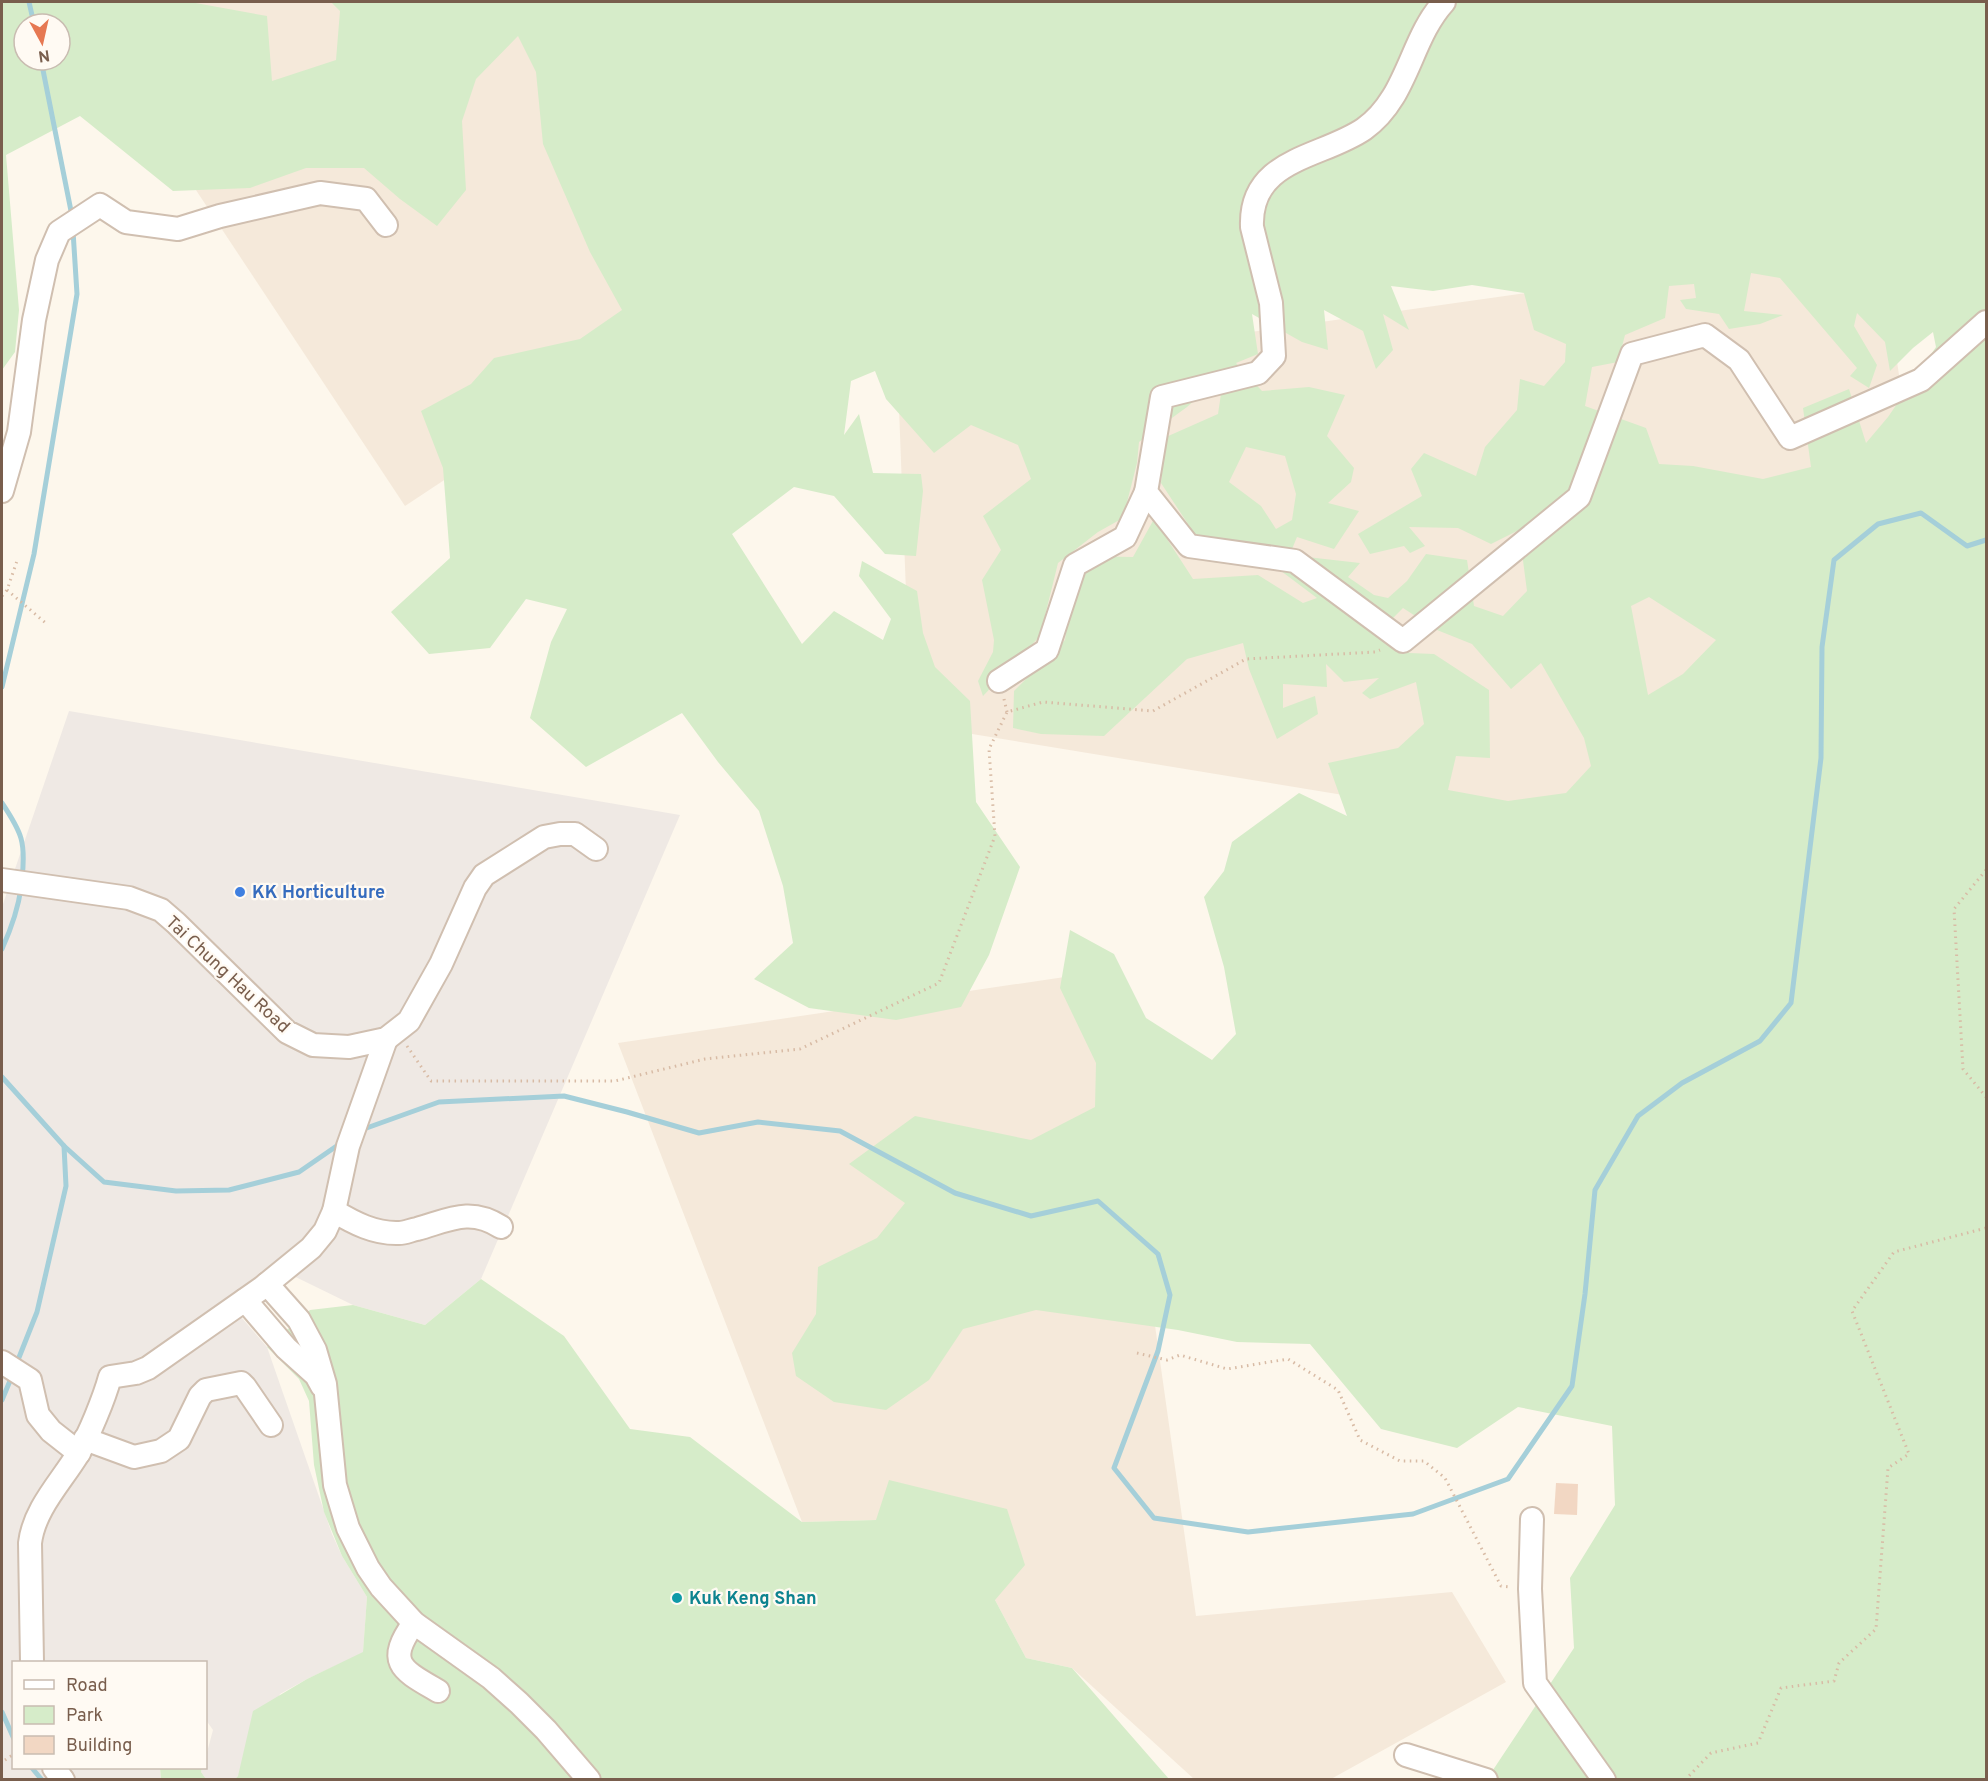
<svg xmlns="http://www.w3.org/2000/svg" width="1988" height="1781" viewBox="0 0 1988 1781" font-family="Overpass,sans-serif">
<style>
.residential{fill:#f5e9da}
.industrial{fill:#efe9e4}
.green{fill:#d6ecc9;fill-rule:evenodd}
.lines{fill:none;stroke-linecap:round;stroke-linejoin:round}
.stream{stroke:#a5cfd9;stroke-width:5}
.building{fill:#f2d7c3}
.minor-casing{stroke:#d0bfb0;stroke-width:26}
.path{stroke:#d8bba5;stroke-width:3;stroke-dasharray:1.5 4.5;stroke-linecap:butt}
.minor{stroke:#fff;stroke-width:22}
.shop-dot{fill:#3f7fe0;stroke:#fffaf3;stroke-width:2}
.culture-dot{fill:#0f9aa8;stroke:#fffaf3;stroke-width:2}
.labels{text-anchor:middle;stroke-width:4.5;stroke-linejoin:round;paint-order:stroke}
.shop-label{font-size:18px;font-weight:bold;fill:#366cbe;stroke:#fffaf3;text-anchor:start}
.street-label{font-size:18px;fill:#795e4d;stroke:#fffaf3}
.culture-label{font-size:18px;font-weight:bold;fill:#0d838f;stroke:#fffaf3;text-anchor:start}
</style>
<rect width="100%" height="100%" fill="#fdf7ec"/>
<g class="residential">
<path d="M125,2h422l107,339 -249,165 -303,-458z"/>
<path d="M1879,243l37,244 -347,345 -658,-108 -13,-342z"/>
<path d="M1105,971l91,645 256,-24 54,90 -175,97h-137l-122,-111 -46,-10 -31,-58 -119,-80 -74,2 -184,-479z"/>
</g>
<path class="industrial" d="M69,711l611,104 -199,464 -56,46 -72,-20 -82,-40 -43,37 39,45 65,187 10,22 25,41 -4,56 -56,26 -27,15 -42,82 -4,4 -28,-1 -5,-7 1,-4h4v-12l7,-26 -7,-10v-58h-192v106h146l1,11 -159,1v-873z"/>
<g class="green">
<path d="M2,2h188l77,14 5,65 64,-21 4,-49 -9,-9h1655v1777h-499l87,-131 -4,-70 45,-73 -3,-79 -94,-19 -61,41 -76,-19 -71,-85 -73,-2 -59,-12 -142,-20 -73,19 -34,51 -43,30 -52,-8 -38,-26 -4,-23 24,-39 2,-47 59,-29 28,-35 -56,-39 66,-48 116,24 64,-33 1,-44 -36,-75 10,-58 44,24 32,64 66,42 24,-26 -12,-67 -20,-70 20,-26 8,-29 67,-49 48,23 -19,-53 70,-15 26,-24 -8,-42 -46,17 -8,-6 17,-15 -35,4 -18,-18 1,23 -44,-3v24l32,-12 3,18 -41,25 -28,-70 -6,-26 -56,16 -83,77 -63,-2 -28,-6 1,-37 51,-51 11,-84 57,1 21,-38 39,60 65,-4 45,28 14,-5 -36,-27 -68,-9 -52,-79 5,-46 52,-23 6,-40 -37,33 -48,35 -2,21 -14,55 -25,14 -40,31 -18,73 -57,60 -5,-15 15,-29 1,-12 -12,-60 19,-30 -18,-34 48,-37 -13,-34 -47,-20 -37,28 -48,-54 -11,-28 -24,10 -7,54 15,-21 14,59 48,1 2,17 -7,65 -31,-2 -51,-58 -40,-9 -62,47 70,110 32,-33 49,29 8,-21 -32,-43 3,-15 55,30 6,42 12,34 35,34 6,101 44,65 -31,88 -28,52 -65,13 -87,-12 -55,-29 39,-36 -10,-57 -24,-75 -41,-49 -36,-49 -96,54 -56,-49 21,-76 16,-33 -41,-10 -36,49 -61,6 -38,-42 59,-54 -7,-90 -22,-57 50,-27 23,-26 86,-19 42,-29 -32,-58 -47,-108 -7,-72 -18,-36 -42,43 -14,42 4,69 -29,36 -37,-27 -36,-31h-58l-56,20 -77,3 -93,-75 -74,39 13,155 -4,42 -13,18zM24,24h36v36h-36zM1751,273l29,5 77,90 -7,8 19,12 8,-23 -23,-39 3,-13 28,29 5,29 23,-23 20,-16 3,15 -48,70 -22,26 -17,-54 -46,19 8,59 -48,12 -70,-13 -34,-2 -13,-36 -61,-22 7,-39 26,-5 7,-27 40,-17 4,-32 25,-2 2,14 -16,2 6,9 33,5 10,15 31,-5 23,-9 -39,-4zM1472,285l52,8 10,37 32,14 -1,18 -21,24 -24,-7 -3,31 -32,37 -9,29 -52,-23 -13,16 11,27 -64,38 12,20 34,-8 6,7 15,-7 -16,-19 49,1 33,16 28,-14 8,61 -24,25 -29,-10 -7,-46 -41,-6 -19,27 -19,17 -14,-3 -26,-18 12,-14 -53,-6 -15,-8 5,-12 37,12 25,-38 -31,-8 23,-21 3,-14 -27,-32 18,-41 -36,-8 -47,4 -26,-28 22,-9 -6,-40 50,28 26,8 -4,-40 39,21 13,38 17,-19 -10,-36 26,16 -18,-44 42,5zM1246,447l39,9 11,38 -4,26 -16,9 -15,-23 -32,-24zM1649,597l67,43 -33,34 -35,21 -17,-89zM1403,608l34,22 35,14 39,45 30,-26 43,75 7,28 -25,27 -58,8 -60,-11 8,-34 34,2 -1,-68 -55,-36 -25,-1 7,-10 -26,-22z"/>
<path d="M481,1279l83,57 66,93 60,8 112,85 74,-2 13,-40 118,29 18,56 -30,35 31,58 46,10 97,111 -935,1 4,-4 15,-65 54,-32 56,-27 4,-55 -25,-41 -18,-44 -10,-47 -5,-64 -10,-22 -32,-32 43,-37 43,-5 72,20z"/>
<path d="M160,1768h42l-1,4 5,7h-45z"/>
</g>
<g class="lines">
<g class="stream">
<path d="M29,2l5,22"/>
<path d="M41,60l31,156"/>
<path d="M2,687l32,-133 43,-260 -4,-63"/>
<path d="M2,803c20,30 24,39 20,76"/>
<path d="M2,949c9,-20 16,-39 19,-61"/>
<path d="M2,1077l62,69 40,36 72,9 53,-1 70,-18 42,-29"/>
<path d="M361,1130l78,-28 125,-6 63,16 72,21 59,-11 82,9 115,62 76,23 67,-15 60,53 12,41 -12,56 -44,117 40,50 94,14 165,-18 95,-35 64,-93 13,-92 10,-104 43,-74 44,-33 78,-42 31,-38 30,-245 1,-111 12,-87 44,-36 43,-11 46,33 19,-6"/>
<path d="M16,1365l21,-53 29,-126 -2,-40"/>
<path d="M2,1400l10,-24"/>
<path d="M2,1712l12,27"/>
<path d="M32,1768l10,12"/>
</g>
</g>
<path class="building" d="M1556,1483l22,1 -1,31 -23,-1z"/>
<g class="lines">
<defs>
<g id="minor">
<path d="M1444,2c-34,37 -36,96 -80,127 -42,29 -115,29 -112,98l19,76 3,53 -16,17 -96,24 -16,95 43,54 106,15 108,80 176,-144 53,-143 73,-19 34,25 51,78 131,-58 65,-58"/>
<path d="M2,491l17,-59 15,-112 13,-60 12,-28 41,-27 26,17 52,7 42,-13 100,-23 46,6 20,26"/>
<path d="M999,681l48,-31 28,-85 50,-28 21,-45"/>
<path d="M2,880l127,18 32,12 15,13 111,109 26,13 36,2 37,-8 23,-18 32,-57 34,-76 9,-13 60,-38 16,-3h15l21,15"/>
<path d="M334,1211c20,12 41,23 65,22 6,0 12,-3 18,-4 32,-9 53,-22 84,-2"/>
<path d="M267,1284l32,36 16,30 10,34 10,101 13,43 20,40 13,19 33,36 77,55 28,25 27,27 43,50"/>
<path d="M245,1300l41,48 30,27 6,11"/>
<path d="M2,1362l28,18 8,35 13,16 28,22"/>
<path d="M85,1439l49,18 27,-6 18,-12 21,-43 6,-6 35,-7 4,4 26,38"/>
<path d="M1532,1519l-2,70 5,94 69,97"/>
<path d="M414,1623c-29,40 -12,47 24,68"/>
<path d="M32,1662l-2,-119c4,-34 31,-61 48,-89 11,-19 26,-55 32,-77l26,-4 12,-5 114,-80 49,-40 14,-17 9,-20 14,-65 38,-107"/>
<path d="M1406,1755l80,25"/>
<path d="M54,1768l9,12"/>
</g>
</defs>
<use href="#minor" class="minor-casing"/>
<g class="path">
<path d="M7,590l41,35"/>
<path d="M2,596l5,-6 11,-32"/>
<path d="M1004,699l3,13"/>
<path d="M1986,870l-32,39 9,160 23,28"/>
<path d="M407,1046l24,35h184l90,-22 95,-10 139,-66 56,-147 -6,-87 18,-37 36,-10 110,9 93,-52 129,-7 5,-2"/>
<path d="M1137,1353l30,7 13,-5 47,14 61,-10 50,31 22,50 40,21h24l21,17 56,108 10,1"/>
<path d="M5,1760l9,-6"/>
<path d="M1685,1780l26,-27 47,-10 23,-55 53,-7 5,-18 37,-34 12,-161 21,-14 -57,-143 42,-59 92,-24"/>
</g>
<use href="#minor" class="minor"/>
</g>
<circle class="shop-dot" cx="240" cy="892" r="6"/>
<circle class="culture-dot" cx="677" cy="1598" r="6"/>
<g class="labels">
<g class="shop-label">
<text x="252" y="898">KK Horticulture</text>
</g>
<g class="street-label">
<text transform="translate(228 974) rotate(43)" y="6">Tai Chung Hau Road</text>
</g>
<g class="culture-label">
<text x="689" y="1604">Kuk Keng Shan</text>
</g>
</g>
<rect width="1988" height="1781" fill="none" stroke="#795e4d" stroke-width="6"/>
<rect x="12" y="1661" width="195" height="108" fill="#fffaf3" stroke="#c9bcb1" stroke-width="1.5"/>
<rect x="24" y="1680" width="30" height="9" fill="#ffffff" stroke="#c9bcb1" stroke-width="1.5"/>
<text x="66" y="1691" font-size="18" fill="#795e4d">Road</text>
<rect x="24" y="1706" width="30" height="18" fill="#d6ecc9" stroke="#c9bcb1" stroke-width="1.5"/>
<text x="66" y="1721" font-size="18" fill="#795e4d">Park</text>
<rect x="24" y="1736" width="30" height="18" fill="#f2d7c3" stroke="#c9bcb1" stroke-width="1.5"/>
<text x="66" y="1751" font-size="18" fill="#795e4d">Building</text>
<g transform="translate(42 42) rotate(172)"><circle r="28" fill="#fffaf3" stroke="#c9bcb1" stroke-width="1.5"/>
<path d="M0-4.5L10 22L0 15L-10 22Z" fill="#e67852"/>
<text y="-9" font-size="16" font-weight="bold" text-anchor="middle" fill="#795e4d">N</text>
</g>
</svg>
